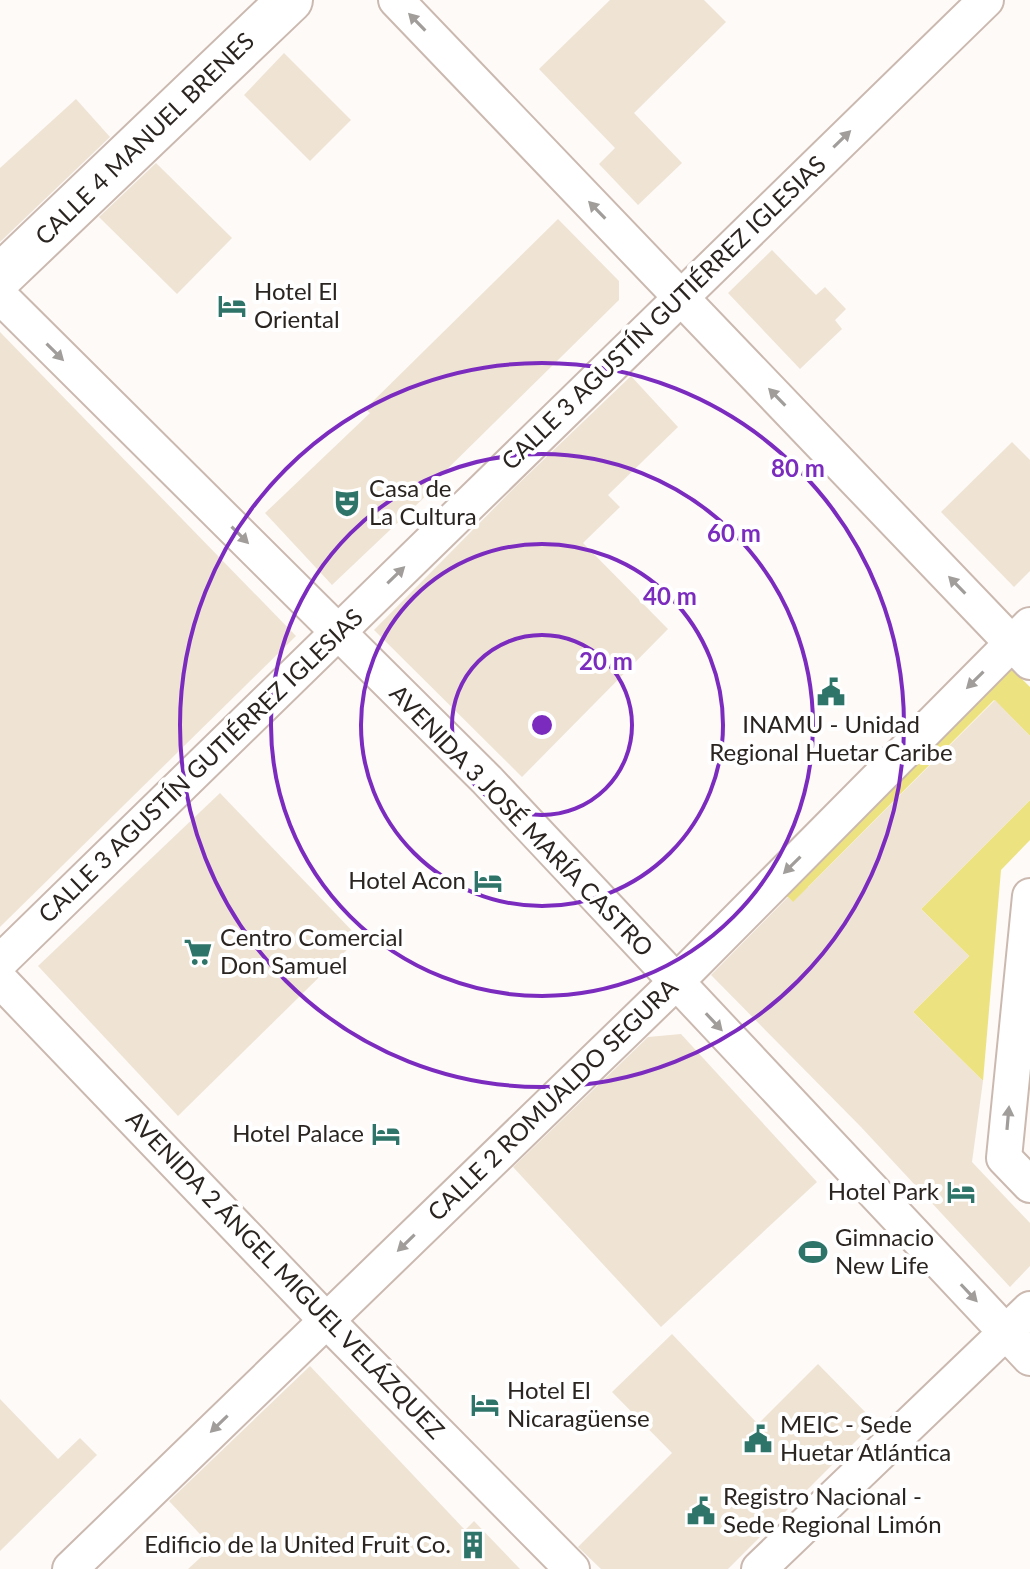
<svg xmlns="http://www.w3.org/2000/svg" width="1030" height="1569" viewBox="0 0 1030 1569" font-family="Lato,sans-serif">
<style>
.green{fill:#ede280}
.building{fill:#efe4d4}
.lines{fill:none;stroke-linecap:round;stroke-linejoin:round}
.minor-casing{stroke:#cbb9b0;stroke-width:38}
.major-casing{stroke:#cbb9b0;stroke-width:48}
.minor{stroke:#fff;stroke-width:34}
.major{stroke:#fff;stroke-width:44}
.oneway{fill:#a09d9b}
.ring{fill:none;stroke:#7b2cbf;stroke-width:4}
.labels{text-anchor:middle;stroke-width:8;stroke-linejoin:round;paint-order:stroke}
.street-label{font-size:24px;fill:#2b2521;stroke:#fff}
.poi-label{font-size:24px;fill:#2b2521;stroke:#fff;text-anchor:start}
.centre{fill:#7b2cbf;stroke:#fff;stroke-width:4}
.ring-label{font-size:24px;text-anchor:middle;font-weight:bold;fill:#7b2cbf;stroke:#fff;stroke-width:8;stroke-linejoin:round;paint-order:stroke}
</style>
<rect width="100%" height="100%" fill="#fefaf8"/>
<g class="green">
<path d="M1006,663l24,24v49l-36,-36 -186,187 26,58 -52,-54z"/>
<path d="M1030,800v40l-29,30 -18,211 -70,-69 56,-56 -48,-47z"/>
</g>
<g class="building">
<path d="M610,0h94l22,22 -92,91 48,50 -44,42 -39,-41 16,-16 -76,-79z"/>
<path d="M284,53l67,67 -41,41 -66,-66z"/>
<path d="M76,99l34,38 -110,105v-74z"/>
<path d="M156,163l76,75 -55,56 -78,-77z"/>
<path d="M558,219l61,62v19l-192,189 3,3 -98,93 -67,-72 105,-100 -5,-4z"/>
<path d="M772,250l44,45 9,-8 21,22 -11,11 7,9 -42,40 -72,-76z"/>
<path d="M0,332l296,304 -296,291z"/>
<path d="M631,376l47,51 -70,68 12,12 -37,36 85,86 -146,148 -148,-147 141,-143z"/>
<path d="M1012,442l18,18v111l-16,16 -73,-75z"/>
<path d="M995,700l35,36v64l-109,109 48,47 -56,56 70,69 -11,81 58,61v43l-20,21 -149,-160 -150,-152 77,-78 5,5z"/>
<path d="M220,793l139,145 -181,178 -140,-150z"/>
<path d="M681,1034l136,148 -156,145 -148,-160 135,-130z"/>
<path d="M672,1334l86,90 60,-60 57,58 -147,147h-127l-23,-22 94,-94 -60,-61z"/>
<path d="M310,1366l155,164 9,-9 46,48h-332l24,-22 -43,-46z"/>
<path d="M0,1399l58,60 22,-21 17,17 -97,96z"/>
</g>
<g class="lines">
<defs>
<g id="minor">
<path d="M396,0l634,662"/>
<path d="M0,296l487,484 543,578"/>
<path d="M1030,896l-26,262 26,27"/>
<path d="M0,962l986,-962"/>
<path d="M0,980l326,340 246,249"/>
<path d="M70,1569l606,-587 354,-357"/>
<path d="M759,1569l271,-260"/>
</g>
<path id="major" d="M0,277l290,-277"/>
</defs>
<use href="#minor" class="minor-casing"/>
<use href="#major" class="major-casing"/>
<use href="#minor" class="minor"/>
<use href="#major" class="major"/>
</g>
<defs><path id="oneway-solid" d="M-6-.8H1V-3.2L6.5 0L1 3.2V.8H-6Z" transform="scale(2)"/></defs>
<g class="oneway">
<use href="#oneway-solid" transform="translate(417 22) rotate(-134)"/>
<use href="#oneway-solid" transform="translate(842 139) rotate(-44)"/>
<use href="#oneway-solid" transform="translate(597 210) rotate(-134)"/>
<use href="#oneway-solid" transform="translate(55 352) rotate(45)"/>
<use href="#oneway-solid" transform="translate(777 397) rotate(-134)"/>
<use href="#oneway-solid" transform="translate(240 535) rotate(45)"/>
<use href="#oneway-solid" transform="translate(396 575) rotate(-44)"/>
<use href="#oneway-solid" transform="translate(957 585) rotate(-134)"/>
<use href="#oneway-solid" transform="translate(975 680) rotate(135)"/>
<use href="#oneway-solid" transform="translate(792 865) rotate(135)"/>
<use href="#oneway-solid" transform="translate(714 1022) rotate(47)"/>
<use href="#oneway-solid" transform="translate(1008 1118) rotate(-85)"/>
<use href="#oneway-solid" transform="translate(406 1243) rotate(136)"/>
<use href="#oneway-solid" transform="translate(969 1293) rotate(47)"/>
<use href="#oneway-solid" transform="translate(219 1424) rotate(136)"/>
</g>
<g class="ring">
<circle cx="542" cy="725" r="90"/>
<circle cx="542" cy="725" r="181"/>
<circle cx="542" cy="725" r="271"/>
<circle cx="542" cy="725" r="362"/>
</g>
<defs>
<symbol id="hotel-bare" viewBox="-9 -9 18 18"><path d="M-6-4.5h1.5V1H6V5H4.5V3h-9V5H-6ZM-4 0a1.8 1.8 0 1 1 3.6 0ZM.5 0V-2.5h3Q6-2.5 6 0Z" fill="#2f7468" stroke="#fff" stroke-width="2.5" paint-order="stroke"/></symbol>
<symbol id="theatre-bare" viewBox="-9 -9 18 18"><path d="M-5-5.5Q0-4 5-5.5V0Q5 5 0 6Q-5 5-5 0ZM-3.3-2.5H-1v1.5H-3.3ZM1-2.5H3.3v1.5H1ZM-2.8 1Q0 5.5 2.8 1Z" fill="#2f7468" stroke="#fff" stroke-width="2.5" paint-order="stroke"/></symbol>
<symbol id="civic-bare" viewBox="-9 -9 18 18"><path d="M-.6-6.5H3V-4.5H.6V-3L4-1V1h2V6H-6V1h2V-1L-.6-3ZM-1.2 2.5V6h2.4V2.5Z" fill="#2f7468" stroke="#fff" stroke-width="2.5" paint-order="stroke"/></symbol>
<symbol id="supermarket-bare" viewBox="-9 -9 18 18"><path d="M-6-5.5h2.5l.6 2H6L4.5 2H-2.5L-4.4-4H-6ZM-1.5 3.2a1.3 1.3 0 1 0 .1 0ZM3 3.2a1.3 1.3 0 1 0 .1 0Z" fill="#2f7468" stroke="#fff" stroke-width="2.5" paint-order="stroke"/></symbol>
<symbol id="stadium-bare" viewBox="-9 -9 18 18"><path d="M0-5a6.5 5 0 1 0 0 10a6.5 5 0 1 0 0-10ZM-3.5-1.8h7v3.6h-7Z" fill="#2f7468" stroke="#fff" stroke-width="2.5" paint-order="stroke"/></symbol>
<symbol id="building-bare" viewBox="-9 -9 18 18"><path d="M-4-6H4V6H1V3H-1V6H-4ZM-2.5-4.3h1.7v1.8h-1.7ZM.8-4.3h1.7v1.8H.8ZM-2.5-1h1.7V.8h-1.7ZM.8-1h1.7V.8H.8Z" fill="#2f7468" stroke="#fff" stroke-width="2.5" paint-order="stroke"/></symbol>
</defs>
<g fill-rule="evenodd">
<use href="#hotel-bare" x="212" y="286" width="40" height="40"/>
<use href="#theatre-bare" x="327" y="483" width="40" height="40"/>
<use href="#civic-bare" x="811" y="672" width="40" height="40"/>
<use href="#hotel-bare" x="468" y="861" width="40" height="40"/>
<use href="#supermarket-bare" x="178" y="932" width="40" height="40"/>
<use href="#hotel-bare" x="366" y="1114" width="40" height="40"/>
<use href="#hotel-bare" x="941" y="1172" width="40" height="40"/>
<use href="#stadium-bare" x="793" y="1232" width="40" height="40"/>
<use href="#hotel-bare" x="465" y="1385" width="40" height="40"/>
<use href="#civic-bare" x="738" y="1419" width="40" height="40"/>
<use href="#civic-bare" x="681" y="1491" width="40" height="40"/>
<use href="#building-bare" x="453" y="1525" width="40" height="40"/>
</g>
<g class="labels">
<g class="street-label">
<text transform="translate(145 139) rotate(-44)" y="8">CALLE 4 MANUEL BRENES</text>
<text transform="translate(664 313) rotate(-44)" y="8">CALLE 3 AGUSTÍN GUTIÉRREZ IGLESIAS</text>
<text transform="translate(201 766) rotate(-44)" y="8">CALLE 3 AGUSTÍN GUTIÉRREZ IGLESIAS</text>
<text transform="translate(521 821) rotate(46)" y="8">AVENIDA 3 JOSÉ MARÍA CASTRO</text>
<text transform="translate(553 1100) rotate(-44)" y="8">CALLE 2 ROMUALDO SEGURA</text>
<text transform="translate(285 1275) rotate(46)" y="8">AVENIDA 2 ÁNGEL MIGUEL VELÁZQUEZ</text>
</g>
<g class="poi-label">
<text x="254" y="300">Hotel El<tspan x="254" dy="28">Oriental</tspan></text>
<text x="369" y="497">Casa de<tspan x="369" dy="28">La Cultura</tspan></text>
<text x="831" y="733" text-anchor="middle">INAMU - Unidad<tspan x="831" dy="28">Regional Huetar Caribe</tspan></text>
<text x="466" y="889" text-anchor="end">Hotel Acon</text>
<text x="220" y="946">Centro Comercial<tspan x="220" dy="28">Don Samuel</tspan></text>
<text x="364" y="1142" text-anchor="end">Hotel Palace</text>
<text x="939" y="1200" text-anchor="end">Hotel Park</text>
<text x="835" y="1246">Gimnacio<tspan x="835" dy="28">New Life</tspan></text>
<text x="507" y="1399">Hotel El<tspan x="507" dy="28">Nicaragüense</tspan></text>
<text x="780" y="1433">MEIC - Sede<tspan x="780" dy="28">Huetar Atlántica</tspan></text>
<text x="723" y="1505">Registro Nacional -<tspan x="723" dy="28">Sede Regional Limón</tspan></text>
<text x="451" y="1553" text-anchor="end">Edificio de la United Fruit Co.</text>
</g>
</g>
<circle cx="542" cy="725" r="12" class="centre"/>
<g class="ring-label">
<text x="798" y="477">80 m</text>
<text x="734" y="542">60 m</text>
<text x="670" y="605">40 m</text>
<text x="606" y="670">20 m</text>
</g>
</svg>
